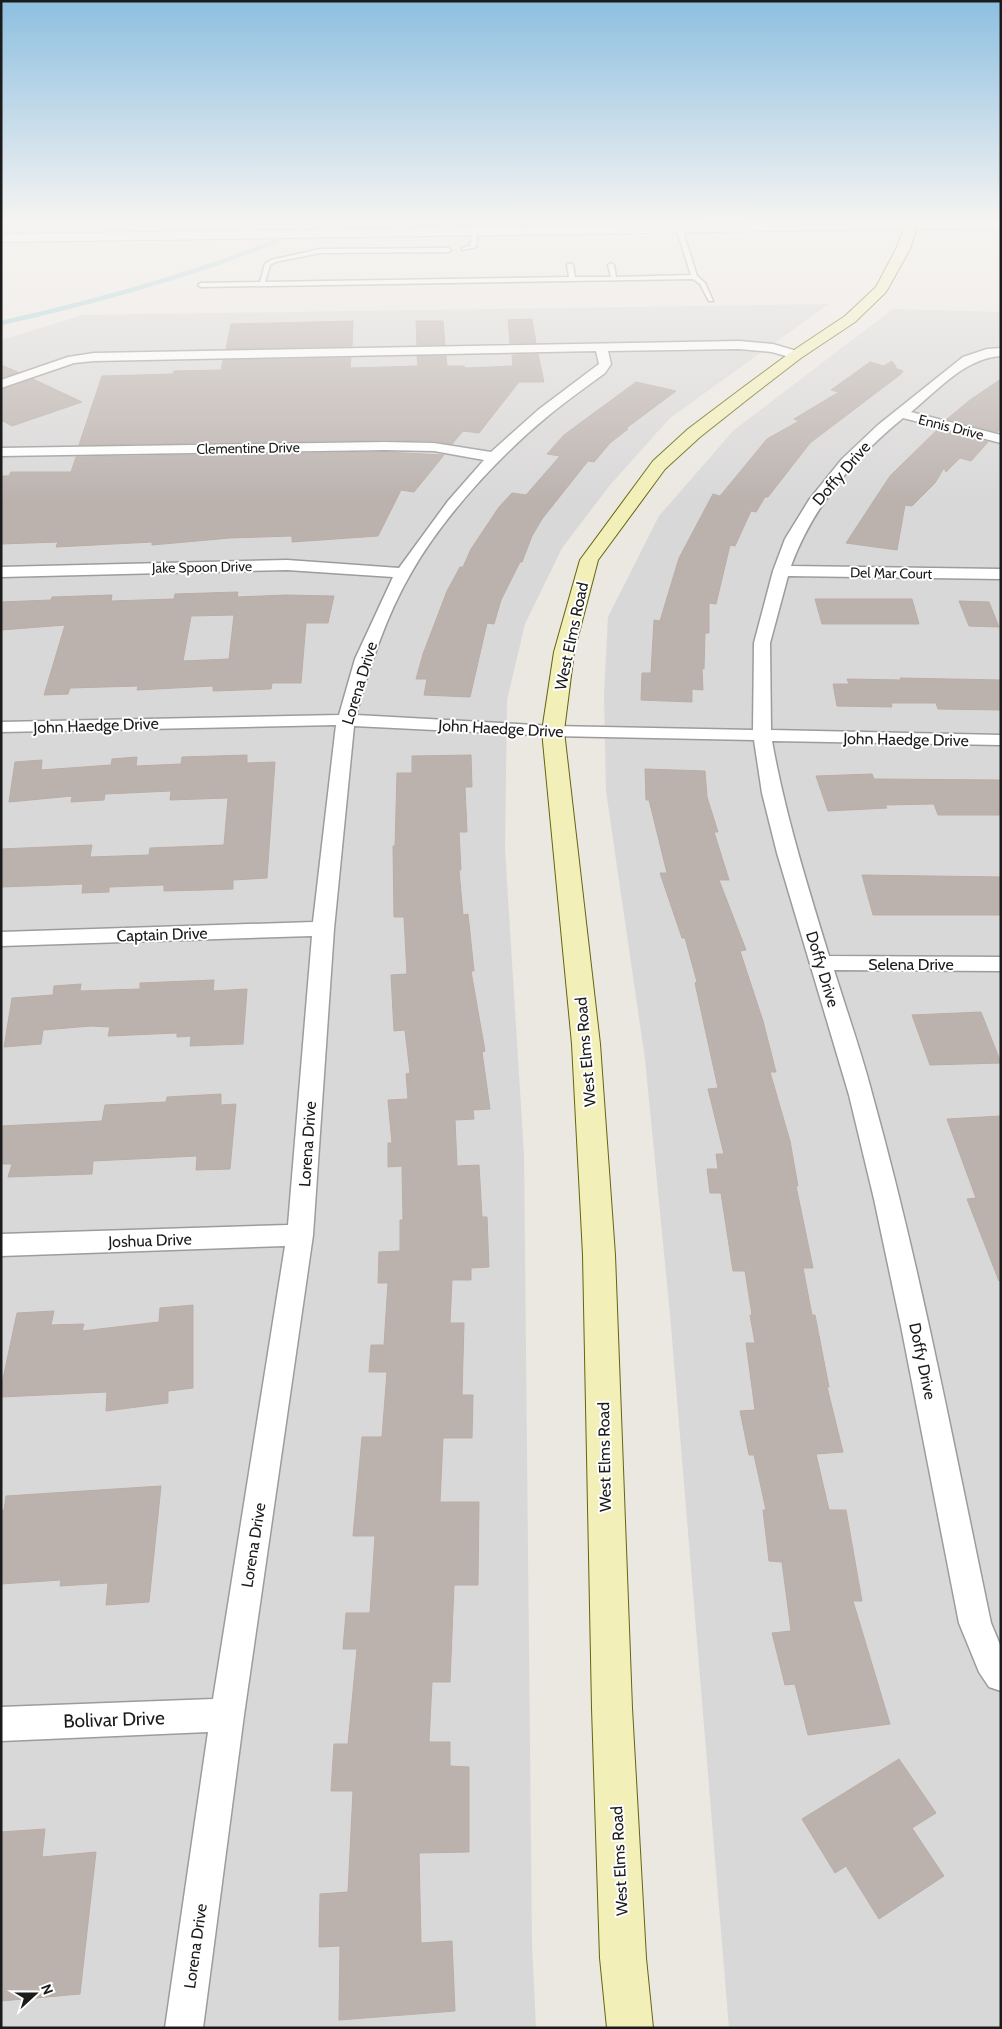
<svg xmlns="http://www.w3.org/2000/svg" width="1002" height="2029" viewBox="0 0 1002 2029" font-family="Cabin,sans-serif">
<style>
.residential{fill:#d9d8d8}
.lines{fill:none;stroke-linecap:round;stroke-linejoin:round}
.stream{stroke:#a5cfd5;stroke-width:4.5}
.building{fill:#bbb2ae;stroke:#bbada5;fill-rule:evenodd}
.service-casing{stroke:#9c9c9c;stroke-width:3}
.minor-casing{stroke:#9c9c9c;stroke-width:3}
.tertiary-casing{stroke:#9c9c9c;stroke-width:2}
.secondary-casing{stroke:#64650f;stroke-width:2}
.service{fill:#fff;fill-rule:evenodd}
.minor{fill:#fff;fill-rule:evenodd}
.tertiary{fill:#fff;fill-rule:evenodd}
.secondary{fill:#f2efb8;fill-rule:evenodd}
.labels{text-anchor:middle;stroke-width:4;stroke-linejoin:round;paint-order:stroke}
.far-street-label{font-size:14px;fill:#1b1b1b;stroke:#fff}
.street-label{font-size:16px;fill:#1b1b1b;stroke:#fff}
.near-street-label{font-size:19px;fill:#1b1b1b;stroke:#fff}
</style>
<rect width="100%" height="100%" fill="#ebe7e1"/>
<g class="residential">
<path d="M829,304l-159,114 -60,67 -48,63 -37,76 -18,76 -2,149 19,306 8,791 4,82h-535v-1688l82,-25z"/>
<path d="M893,309l108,3v1716h-272l-59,-714 -25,-255 -39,-268 -2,-96 4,-78 51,-101 75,-86z"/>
</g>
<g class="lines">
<g class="stream">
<path d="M317,227l21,-8"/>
<path d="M1,323c93,-21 190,-47 278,-83"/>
</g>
</g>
<g class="building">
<path d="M532,319l4,24h-26l-2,-23z"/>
<path d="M353,321l-1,25 -126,3 5,-25z"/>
<path d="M416,321h27l2,24h-28z"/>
<path d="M538,354l6,28h-25l-40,51 -16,-2 -11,13 -18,-3 -49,-1 -306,5 23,-69 71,-2 1,-3 47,-1 2,-10 128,-2 -1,10 68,-2 -1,-10h29l1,10h17l1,2 48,-2 -1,-11z"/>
<path d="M892,361l5,8 6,2 -2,3 -91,69 -42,54h-3l-9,15 -5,-1 -16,35 -5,-1 -14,59 -7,-1v30h-4l-1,36 -2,-1 1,22 -11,-1v13l-51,-2 1,-27h9l3,-53 6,1 19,-63 34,-64 7,2 47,-57 32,-18 -5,-2 45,-27 -8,-2 39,-28 14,4z"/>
<path d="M1,365l17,7 -17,6z"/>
<path d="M33,379l49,23 -70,24 -11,-6v-30z"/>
<path d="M1001,379v50l-4,3 -50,-13 23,-19z"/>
<path d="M636,382l40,9 -51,38h3l-18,14 -16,19 -6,-1 -46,58 -10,17 -10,26h-2l-19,38 -7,24 -7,-1 -17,74 -46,-2 3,-16h-11l7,-25 24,-63 13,-24h3l8,-18 28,-42 13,-14 14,2 34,-39 -13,-2 17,-19z"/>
<path d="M938,429l50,13 -17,19 -11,-3 -14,14 -2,-4 -9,15 -23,23 -7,-1 -8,45 -51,-7 44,-67z"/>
<path d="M385,452l59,3 -30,37 -13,-2 -23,46 -86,6v-6l-62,2 -78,7v-3l-96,5 2,-5 -57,2v-68h8l2,-4h60l5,-15z"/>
<path d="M238,592l-1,5 49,-2 48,1 -6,27h-22l-5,60h-29l-1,6 -58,2v-5l-76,4 1,-4 -68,2 -2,6 -24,1 21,-70 -64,5v-28l50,-2 1,-3 60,-2 -1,6 63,-2 1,-5zM234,615l-5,44 -46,2 8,-45z"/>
<path d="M815,599h97l7,25h-97z"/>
<path d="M959,601l30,1 10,25 -30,-1z"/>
<path d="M900,678l101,2v30l-63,-1 -2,-6h-45l1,4 -55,-1 -4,-22h16l-2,-5 54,1z"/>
<path d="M247,755v8l28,-1 -8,116 -34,2v9l-29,1 -40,1v-6l-55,2v5l-27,1 1,-9 -82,3v-38l91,-4 -2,12 59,-2 1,-7 74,-3 4,-47 -58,2 1,-9 -66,3 -1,6 -33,2 1,-6 -63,6 6,-40 27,-2 -1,10 70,-5 1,-6 25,-2 -1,9 45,-2 1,-7z"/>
<path d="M471,755l1,32h-7l2,45h-8l2,38h-2l4,45 5,-1 6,57h-3l14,80 -3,1 8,57 -17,1 1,9 -19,1 2,46 22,-1 3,52h5l2,50 -18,1v12h-19l-2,43h14l-2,72h11l-1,43h-29l-3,64h39l-1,83h-24l-4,97h-18l-3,60h21v24l19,1v85l-50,1 2,90 31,-2 3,70 -116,9 1,-74 -21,1 1,-53 28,-2 5,-101h-22l3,-47h14l9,-95h-14l3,-36h24l5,-77h-22l9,-99h20l5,-65h-18l2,-27h13l4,-62h-10l1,-31 21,-1v-31h3l-1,-54 -14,1v-24h4l-4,-43 20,-1 -2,-25 4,-1 -5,-43 -11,1 -3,-56 16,-1 -3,-57h-10l-1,-71h2l2,-73h15v-17z"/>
<path d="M645,769l60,2 2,26 11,35h-4l15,48h-10l27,70 -6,1 23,70 13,51h-6l20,69 8,45h-2l17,82h-10l9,47h3l14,72h-2l16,65 -27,2 13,56h17l16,91h-9l37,123 -82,11 -13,-51 -10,1 -13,-52 19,-2 -9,-69 -13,-1 -6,-51h3l-12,-55h-5l-9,-44 15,-1 -9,-67h9l-5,-28h2l-7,-44h-12l-12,-78h-11l-3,-24h11l-2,-15h8l-16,-65 10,-1 -23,-105 2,-1 -12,-44h-3l-22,-65h7l-18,-73h-3z"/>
<path d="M872,774l2,5 127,1v35h-63l-4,-11 -49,1 2,3 -59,3 -12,-35z"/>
<path d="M862,875l139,2v38h-128z"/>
<path d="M214,980l-1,11 34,-2 -4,55 -53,2 1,-10 -14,1v-4l-69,3 2,-9 -19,-1 -48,4 -2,14 -37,3 8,-49 41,-3 1,-9 27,-2 -1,7 60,-2v-6z"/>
<path d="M981,1012l20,51 -71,2 -18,-50z"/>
<path d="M221,1094v11l15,-1 -6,65 -34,1 1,-14 -104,5 -1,13 -84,3 4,-13h-11v-38l101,-5 3,-16 61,-3 1,-5z"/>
<path d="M1001,1116v165h-2l-32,-82 9,-1 -29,-79z"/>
<path d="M193,1305v83l-25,3v12l-62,8 1,-19 -106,5v-9l16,-75 37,-2 -3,14 33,-1 -2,7 77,-9 1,-14z"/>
<path d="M161,1486l-12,116 -43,3 2,-22 -48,3 1,-6 -60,4v-74h3l2,-14z"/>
<path d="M899,1759l37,54 -24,15 32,48 -65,43 -33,-53 -11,7 -33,-54z"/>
<path d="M45,1829l-3,28 54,-5 -16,142 -79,7v-169z"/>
</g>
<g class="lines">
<defs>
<g id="service">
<path d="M679,226l3,2 15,48 8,7 8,18h-4l-9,-17 -7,-5 -492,8 -3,-2 3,-2 59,-1 5,-18 6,-4 49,-11 128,-1 3,2 -3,2 -128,1 -45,9 -5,3 -5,17 304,-5 -2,-12 3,-2 3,2 2,12h36l-3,-12 3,-2 3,2 2,12 75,-2 -15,-47z"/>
<path d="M475,229l3,2 -2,16 -14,3v-2l8,-2 2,-15z"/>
</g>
<path id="minor" d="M739,341l34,3 27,8 2,3 -6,4 -24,-7 -33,-3 -131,2 3,13 -6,9c-19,14 -39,28 -57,43 -50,41 -105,101 -137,157 -26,45 -41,93 -55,142l197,11 200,4 1,-87 19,-72 12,-32 24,-39 33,-41 36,-34 85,-68 24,-8 14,-1v8c-36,2 -63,34 -90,56l90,23v8l-98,-25c-50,41 -90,88 -112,148l210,3v10l-213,-3 -18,67 1,87 230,5v10l-229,-4c13,73 35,143 57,215l172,1v14l-167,-1c13,42 28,84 39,127 48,173 81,350 118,526l10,24v44l-12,-4 -10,-15 -20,-49 -58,-297 -27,-127 -25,-104 -72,-242 -15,-60 -8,-53 -201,-4 -199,-10 -20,203 -21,306 -69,480 -41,313h-38l43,-296 -207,9v-34l212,-8 72,-453 -284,10v-22l287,-9 24,-289 -311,10v-14l312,-10 23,-197 -335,7v-10l338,-7 16,-56 38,-82 -106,-7 -286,7v-10l286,-7 112,8 49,-67 36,-41 -50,-9 -49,-1 -384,6v-8l384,-6 49,1 57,9 47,-42 61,-46 -3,-13 -502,10 -20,2 -73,25v-8l67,-23 26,-4z"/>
<path id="tertiary" d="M1001,220v8l-1000,14v-8z"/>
<path id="secondary" d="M904,219h12l2,6 -8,24 -24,43 -31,30 -54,36 -48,37 -53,42 -35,32 -67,91 -24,92 -10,79 36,313 15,211 17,453 14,250 7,70h-46l-7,-70 -8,-250 -9,-453 -11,-211 -30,-313 12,-79 26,-92 73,-99 35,-32 53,-40 50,-37 54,-36 31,-29 20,-38 10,-24z"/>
</defs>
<use href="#service" class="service-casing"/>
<use href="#minor" class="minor-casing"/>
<use href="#tertiary" class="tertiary-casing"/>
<use href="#secondary" class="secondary-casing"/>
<use href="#service" class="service"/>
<use href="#minor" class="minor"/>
<use href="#tertiary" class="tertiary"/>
<use href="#secondary" class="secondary"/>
</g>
<linearGradient id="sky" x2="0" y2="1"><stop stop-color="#8dbfe0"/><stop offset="0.44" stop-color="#f6f4f2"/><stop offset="1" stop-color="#f6f4f2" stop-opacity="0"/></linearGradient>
<rect width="1002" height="503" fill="url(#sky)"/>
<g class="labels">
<g class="far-street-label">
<text transform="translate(951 427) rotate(14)" y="5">Ennis Drive</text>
<text transform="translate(248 448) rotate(-1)" y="5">Clementine Drive</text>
<text transform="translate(202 567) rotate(-1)" y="5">Jake Spoon Drive</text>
<text transform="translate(891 573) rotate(1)" y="5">Del Mar Court</text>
</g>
<g class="street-label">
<text transform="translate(841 473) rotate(-49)" y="6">Doffy Drive</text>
<text transform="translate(571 636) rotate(-78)" y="6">West Elms Road</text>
<text transform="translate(359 683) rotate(-73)" y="6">Lorena Drive</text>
<text transform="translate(96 725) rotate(-2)" y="6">John Haedge Drive</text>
<text transform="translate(501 728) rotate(3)" y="6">John Haedge Drive</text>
<text transform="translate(906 739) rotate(1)" y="6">John Haedge Drive</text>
<text transform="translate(162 934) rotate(-2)" y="6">Captain Drive</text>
<text x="911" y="970">Selena Drive</text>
<text transform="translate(823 969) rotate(73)" y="6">Doffy Drive</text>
<text transform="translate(585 1052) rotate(-95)" y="6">West Elms Road</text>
<text transform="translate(307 1144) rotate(-86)" y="6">Lorena Drive</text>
<text transform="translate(150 1240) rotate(-2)" y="6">Joshua Drive</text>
<text transform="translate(923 1361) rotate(78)" y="6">Doffy Drive</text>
<text transform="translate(604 1457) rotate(-91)" y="6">West Elms Road</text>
<text transform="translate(253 1545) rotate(-81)" y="6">Lorena Drive</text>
<text transform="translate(619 1861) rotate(-93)" y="6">West Elms Road</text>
<text transform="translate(195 1946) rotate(-82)" y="6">Lorena Drive</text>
</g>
<g class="near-street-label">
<text transform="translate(114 1719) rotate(-2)" y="7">Bolivar Drive</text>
</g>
</g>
<rect width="1002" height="2029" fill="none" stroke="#1b1b1b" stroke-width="5"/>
<g transform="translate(35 1994) rotate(69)" stroke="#ffffff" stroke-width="4" paint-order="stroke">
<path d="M0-4L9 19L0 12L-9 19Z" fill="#1b1b1b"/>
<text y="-8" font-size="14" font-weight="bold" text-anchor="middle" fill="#1b1b1b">N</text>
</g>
</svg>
